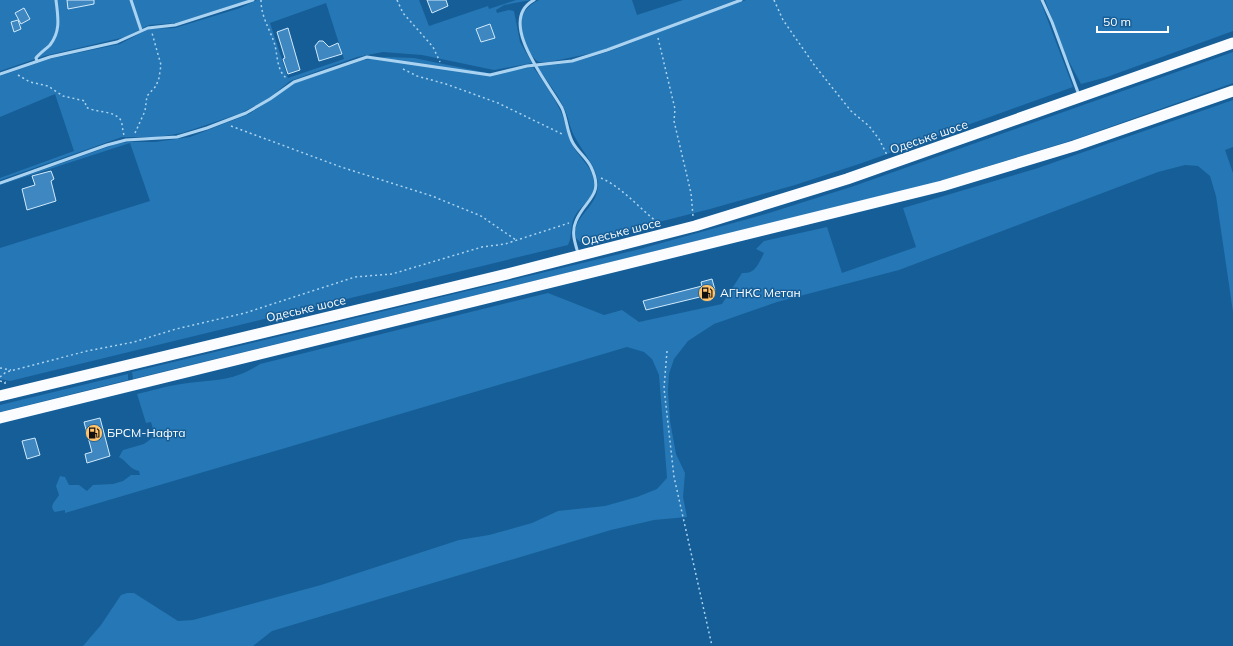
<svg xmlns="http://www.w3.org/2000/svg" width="1233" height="646" viewBox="0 0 1233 646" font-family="Mulish,sans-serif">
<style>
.green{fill:#2677b5;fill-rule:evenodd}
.building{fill:#3f87c0;stroke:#d1eafc}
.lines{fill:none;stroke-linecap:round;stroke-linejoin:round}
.path{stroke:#aad3f2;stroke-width:1.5;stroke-dasharray:2 3;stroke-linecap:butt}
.service{stroke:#aad3f2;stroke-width:3}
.trunk{stroke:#fafcff;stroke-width:11}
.labels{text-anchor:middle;stroke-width:3;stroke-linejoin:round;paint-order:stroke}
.street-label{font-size:12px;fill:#fff;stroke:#165e98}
.poi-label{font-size:12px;fill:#fff;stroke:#165e98;text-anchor:start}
</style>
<rect width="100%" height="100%" fill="#165e98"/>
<g class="green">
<path d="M0,0h249l-73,23 -27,2 -24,12 -81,19 -44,15z"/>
<path d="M257,0h162l10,26 59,-20 1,3 27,-9h15l-27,5 -8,5 1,3 12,-3 5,1 6,31 12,21 -38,7 -72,-15 -39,-3 -26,5 -67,24 -22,18 -27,14 -23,8 -36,12 -24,4h-36l-122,43v-2l74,-27 -19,-57 -55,23v-41l49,-17 71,-15 28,-15 27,-1 65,-20zM326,3l18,56 -56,19 -18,-55z"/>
<path d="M539,0h93l5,15 46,-15h53l-138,52 -49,10h-10c-11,-5 -20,-33 -17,-45 3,-8 9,-13 17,-17z"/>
<path d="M746,0h294l33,87 -211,76 -67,22 -85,24 -130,33 -4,-4c-5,-18 17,-29 21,-46 5,-20 -12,-36 -21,-53 -6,-9 -7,-21 -12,-31 -7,-15 -18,-28 -27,-42 53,-1 103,-28 151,-46 20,-7 39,-13 58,-20z"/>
<path d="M1045,0h188v31l-126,46 -26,7 -15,-28z"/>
<path d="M1233,52v31l-157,56 -146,45 -797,195 -1,-7 504,-122 133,-37 85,-27z"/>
<path d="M386,57l28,1 78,16 41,-7c11,15 21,30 29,47 4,11 6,22 11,32 7,13 20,21 21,37 1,15 -10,20 -18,31 -7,10 -3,22 -8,31l-558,136 -10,-2v-131l150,-47 -20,-58 -130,42 116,-41 12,-2h27l35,-5 59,-23 46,-31 69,-23z"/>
<path d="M1233,100v47l-8,3 8,23v139l-17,-116 -6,-20 -12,-10 -13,-1 -27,7 -259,98 -122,32 -63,22 -26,17 -14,18 -5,15 -1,17 2,30 6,33 9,19 -2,24 4,20 -33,3 -43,10 -339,101 -19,15h-170l18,-21 20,-30 6,-2h7l44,28 15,-1 128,-35 138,-45 30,-5 43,-12 26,-12 47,-5 32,-9 20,-8 10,-11 -8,-103 -7,-16 -8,-7 -17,-5 -562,166v-3l-10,2c-7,-6 1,-11 4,-17l-3,-9 4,-10 5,1 4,8h10l8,6 6,-6 20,-1 10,-3 8,-6h9l-1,-4c-10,-2 -12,-10 -20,-14l4,-7 21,-6 11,-8 -4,-14 -5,1 -9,-29c14,-3 29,-8 44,-10 33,-5 50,-1 79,-20l288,-71 56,22 18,-5 17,12 83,-18 20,-31c13,1 16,-8 22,-20l-8,-4 8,-8 63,-14 15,46 74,-26 -13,-39 132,-39z"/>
<path d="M128,374v6l-128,32v-7z"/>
</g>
<g class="building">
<path d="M67,0h27v4l-26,5z"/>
<path d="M427,0h19l2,6 -16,7z"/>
<path d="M24,8l6,11 -9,5 -6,-11z"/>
<path d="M18,20l3,9 -7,3 -3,-10z"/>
<path d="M490,24l5,14 -14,4 -5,-13z"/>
<path d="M288,28l12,42 -12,4 -5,-15 2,-1 -8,-26z"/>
<path d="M319,41h4l6,6 9,-4 4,11 -23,7 -4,-15z"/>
<path d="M51,171l3,8 -3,2 5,20 -29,9 -5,-21 13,-4 -3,-9z"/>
<path d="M712,279l3,11 -11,2v4l-58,14 -3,-9 59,-15 -1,-4z"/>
<path d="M100,418l10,38 -23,7 -2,-9 7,-2 -8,-30z"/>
<path d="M35,438l5,17 -13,4 -5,-18z"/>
</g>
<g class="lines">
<g class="path">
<path d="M261,0c0,16 8,28 13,42 4,12 2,30 14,37"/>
<path d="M397,0l6,13 30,34 7,15"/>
<path d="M774,0l9,20 32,46 36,45 18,15 10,13 8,16"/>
<path d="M658,38l17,71 -1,12 17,72 2,23"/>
<path d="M403,69l14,7 29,8 52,19 64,31"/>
<path d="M18,75l12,7 18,4 15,10 22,5 1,6c10,6 26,3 34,12 3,4 2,11 4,16"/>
<path d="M231,126l110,41 91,29 49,20 35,24"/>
<path d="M135,133l10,-22 2,-15 9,-10 3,-8 2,-13 -9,-32"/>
<path d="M601,178c22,10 37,29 56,44l1,3"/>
<path d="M667,351l-3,37 10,89 38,169"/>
<path d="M0,368l11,2"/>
<path d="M0,377l6,-5 81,-21 47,-9 42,-13 69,-16 110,-36 37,-3 90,-27 23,-3 64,-21"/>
<path d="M0,381l5,1v3"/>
</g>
<g class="service">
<path d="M131,0l10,30"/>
<path d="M534,0c-39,21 15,84 28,108 5,11 5,25 11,35 5,9 14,15 18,24 14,29 -6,32 -15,54 -5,11 -1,22 2,32"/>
<path d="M1042,0l10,22 27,73"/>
<path d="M37,61l-1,-3c4,-5 10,-9 14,-13 11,-14 8,-28 6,-45"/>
<path d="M0,74l50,-17 67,-15 31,-14 27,-3 78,-25"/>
<path d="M0,183l107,-38 19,-5 51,-3 30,-9 39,-15 24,-14 24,-17 73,-25 123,18 37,-9 45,-5 35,-11 134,-50"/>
</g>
<g class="trunk">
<path d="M0,396l511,-123 184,-47 152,-47 386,-136"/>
<path d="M0,418l942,-232 132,-40 159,-55"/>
</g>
</g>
<defs>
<symbol id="fuel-disc" viewBox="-11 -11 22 22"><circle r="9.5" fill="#ffc36b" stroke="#165e98"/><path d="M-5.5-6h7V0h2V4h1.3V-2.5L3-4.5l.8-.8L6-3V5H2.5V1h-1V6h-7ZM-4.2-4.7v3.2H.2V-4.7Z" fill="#111"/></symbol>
</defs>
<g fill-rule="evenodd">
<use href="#fuel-disc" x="697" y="283" width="20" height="20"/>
<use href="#fuel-disc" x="84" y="423" width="20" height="20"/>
</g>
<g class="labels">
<g class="street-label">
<text transform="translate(929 137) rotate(-19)" y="4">Одеське шосе</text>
<text transform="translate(621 232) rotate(-14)" y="4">Одеське шосе</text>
<text transform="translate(306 309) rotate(-13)" y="4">Одеське шосе</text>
</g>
<g class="poi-label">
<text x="720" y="297">АГНКС Метан</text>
<text x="107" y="437">БРСМ-Нафта</text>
</g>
</g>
<path d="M1097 26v6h71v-6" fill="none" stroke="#ffffff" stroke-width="2"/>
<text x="1103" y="26" font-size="12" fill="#ffffff" stroke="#165e98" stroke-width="3" paint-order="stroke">50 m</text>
</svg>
